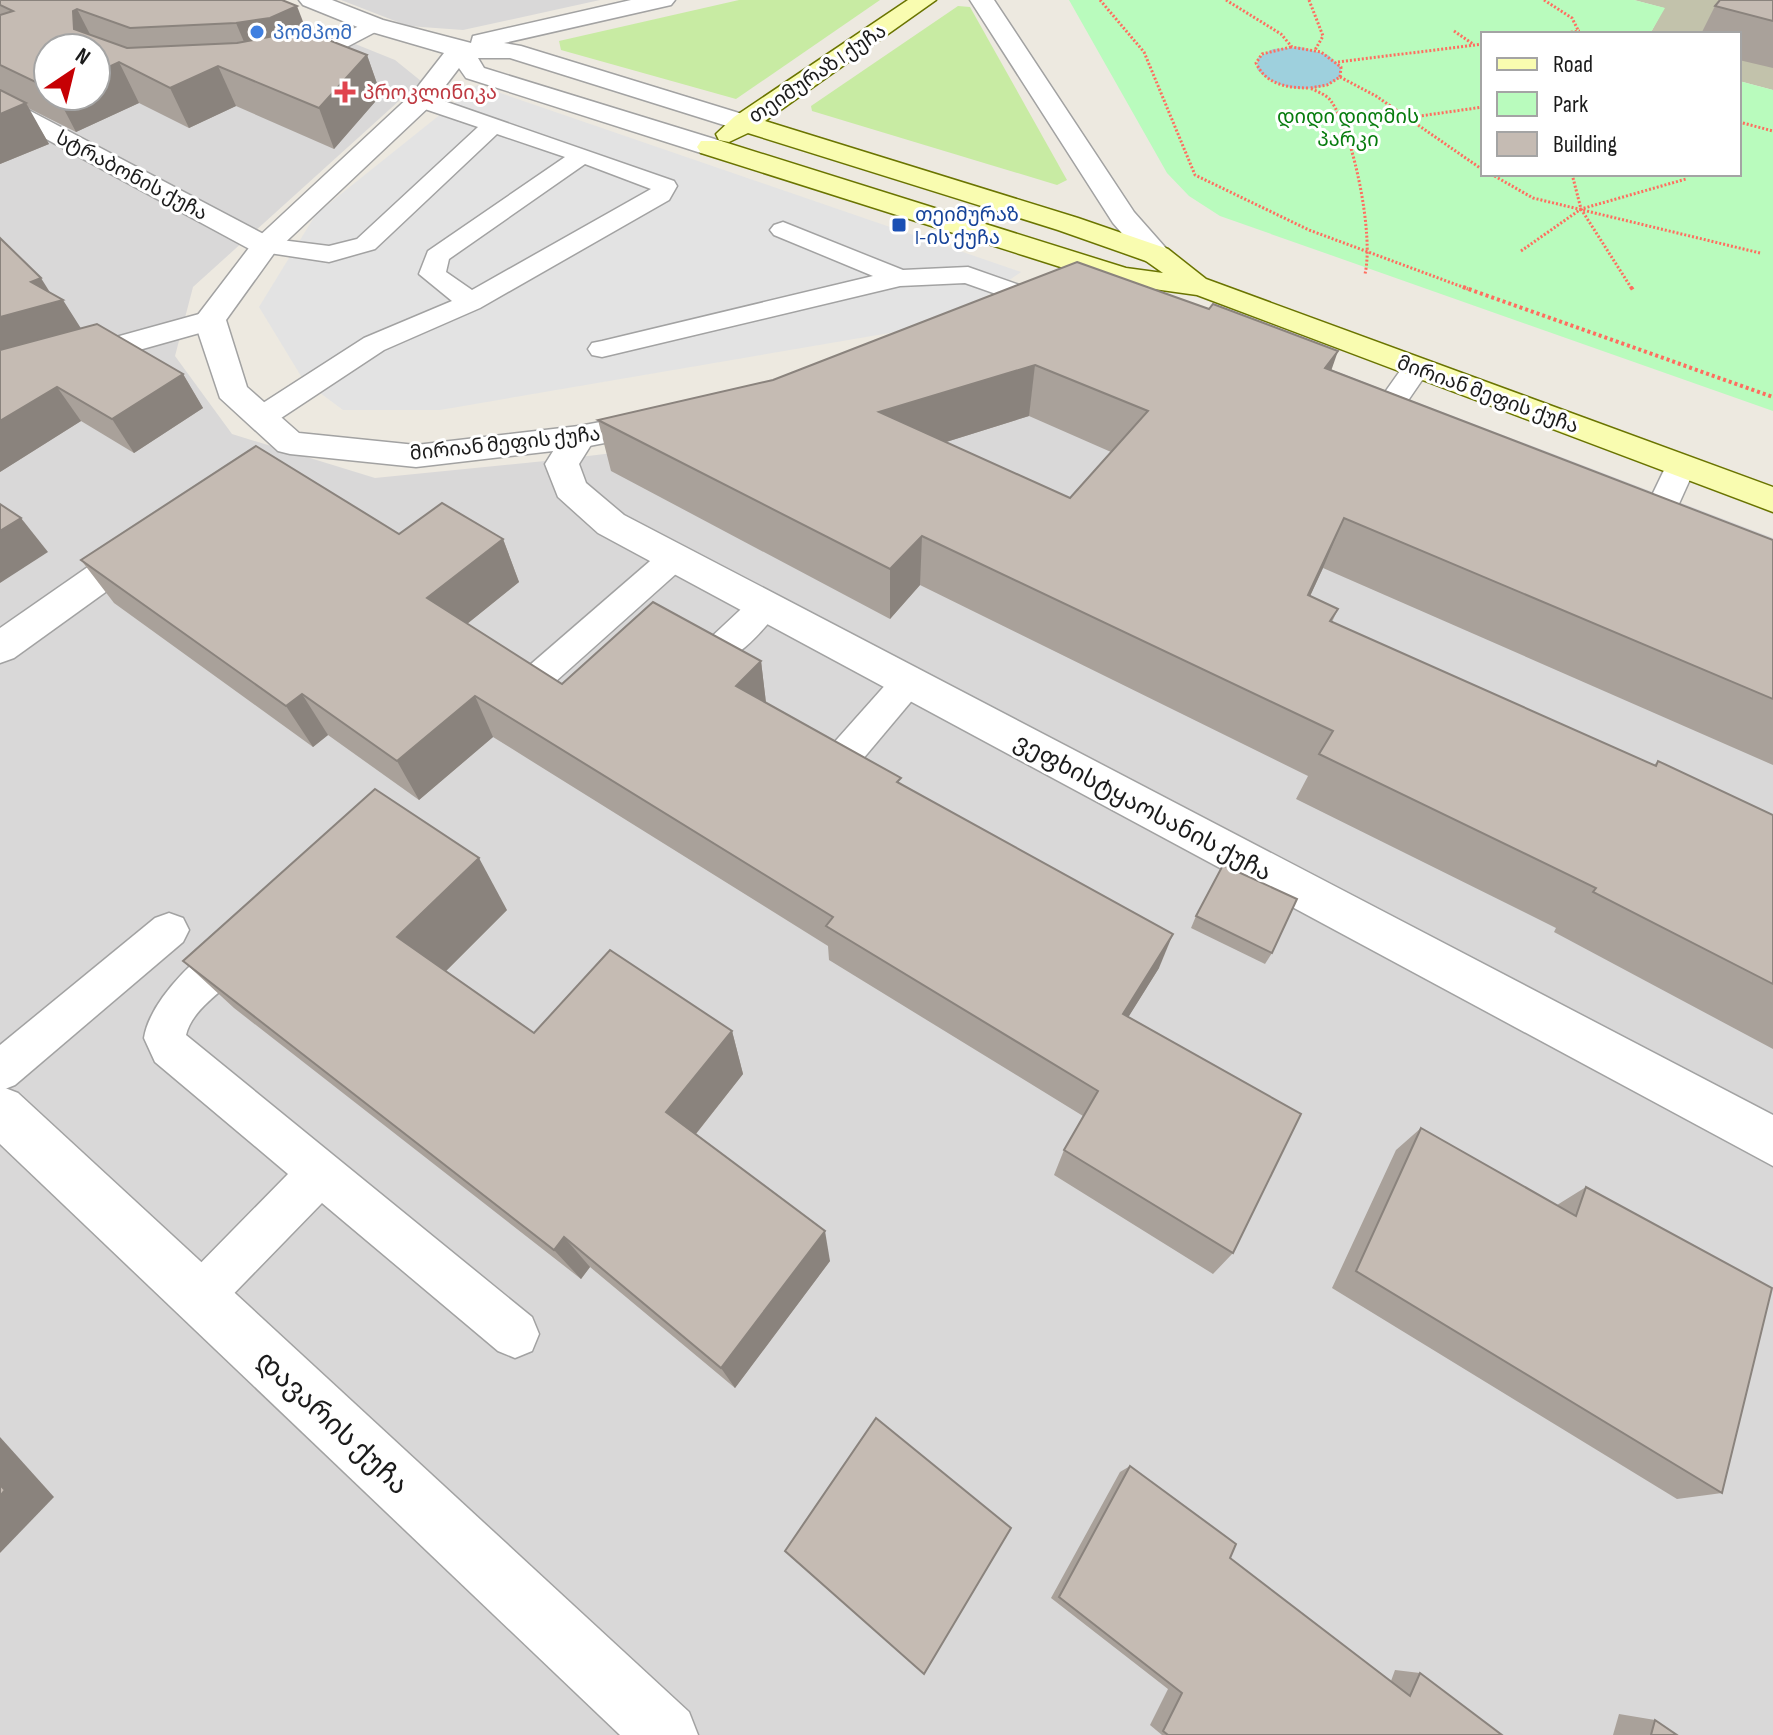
<svg xmlns="http://www.w3.org/2000/svg" width="1773" height="1735" viewBox="0 0 1773 1735" font-family="'Sofia Sans Condensed','Noto Sans Georgian',sans-serif">
<style>
.residential{fill:#d9d8d8;fill-rule:evenodd}
.construction{fill:#c2c2ab}
.grass{fill:#c8eba3}
.park{fill:#b9fbbd}
.parking{fill:#e3e3e3}
.water{fill:#9ed0dd}
.lines{fill:none;stroke-linecap:round;stroke-linejoin:round}
.service-casing{stroke:#a2a2a2;stroke-width:3}
.minor-casing{stroke:#a2a2a2;stroke-width:3}
.tertiary-casing{stroke:#a2a2a2;stroke-width:3}
.secondary-casing{stroke:#6a7400;stroke-width:3}
.path-far1{stroke:#ff6d5f;stroke-width:3;stroke-dasharray:2 2;stroke-linecap:butt}
.path{stroke:#ff6d5f;stroke-width:4;stroke-dasharray:3 3;stroke-linecap:butt}
.service{fill:#fff;fill-rule:evenodd}
.minor{fill:#fff;fill-rule:evenodd}
.tertiary{fill:#fff;fill-rule:evenodd}
.secondary{fill:#f9fcb0;fill-rule:evenodd}
.wall{fill:#a9a19a;fill-rule:evenodd}
.shaded-wall{fill:#8a837d}
.building{fill:#c5bbb3;stroke:#8a837d;stroke-width:2;fill-rule:evenodd}
.shop-dot{fill:#3f7fe0;stroke:#fff;stroke-width:3}
.health-dot{fill:#e0444e;stroke:#fff;stroke-width:3}
.transit-dot{fill:#1a4fb4;stroke:#fff;stroke-width:3}
.labels{text-anchor:middle;stroke-width:6;stroke-linejoin:round;paint-order:stroke}
.far-shop-label{font-size:20px;fill:#366cbe;stroke:#fff;text-anchor:start}
.far-street-label{font-size:20px;fill:#1b1b1b;stroke:#fff}
.far-health-label{font-size:20px;fill:#be3a42;stroke:#fff;text-anchor:start}
.far-park-label{font-size:20px;fill:#077c0e;stroke:#fff}
.far-transit-label{font-size:20px;fill:#164399;stroke:#fff;text-anchor:start}
.street-label{font-size:24px;fill:#1b1b1b;stroke:#fff}
.near-street-label{font-size:28px;fill:#1b1b1b;stroke:#fff}
</style>
<rect width="100%" height="100%" fill="#ede9e0"/>
<g class="residential">
<path d="M0,0h246l149,60 26,21 -228,206 -18,69 57,78 143,44 180,-18 298,-36 284,-129 636,243v1197h-1773zM48,48h48v48h-48z"/>
<path d="M341,0h259l-137,30 -55,-4z"/>
</g>
<path class="construction" d="M1634,0h139v90l-34,-9v-47h-89l14,-26z"/>
<g class="grass">
<path d="M739,0h141l-144,99 -175,-49 -2,-9z"/>
<path d="M958,6l12,1 97,173 -10,5 -245,-74 -1,-5z"/>
</g>
<path class="park" d="M1069,0h565l31,8 -15,26h-167v140h256v-93l34,9v321l-553,-195 -31,-20 -22,-23z"/>
<path class="parking" d="M477,85l544,187 -73,51 -508,87h-97l-39,-29 -45,-74 57,-93z"/>
<path class="water" d="M1300,47l28,8 13,12 -1,10c-21,19 -65,14 -83,-8l1,-11 15,-9z"/>
<g class="lines">
<defs>
<g id="service">
<path d="M374,19l7,2 4,4 -4,4 -82,43h-16l-3,-5 3,-5z"/>
<path d="M421,93l253,88 3,5 -8,14 -189,108 -96,42 -112,74 -10,2 -10,-2 -4,-7 4,-7 112,-72 88,-37 -33,-27 9,-23 137,-94 -68,-23 -122,115 -46,13 -73,-11 -4,-5 4,-5 9,-3 64,8 28,-7 121,-112 -65,-22 -3,-5 3,-5zM585,164l66,25 -179,101 -26,-18 3,-13z"/>
<path d="M783,222l120,48 65,-3 91,32 4,6 -4,6 -9,2 -85,-30 -65,3 -298,71 -10,-2 -4,-6 4,-6 10,-2 271,-65 -99,-41 -4,-5 4,-5z"/>
<path d="M1417,358l10,3 4,6 -39,57 10,11 -5,7c-16,4 -27,-2 -36,-16l46,-65z"/>
<path d="M1681,456l11,3 4,7 -32,71 -5,8 -11,3 -11,-3 -5,-8 34,-71 4,-7z"/>
<path d="M675,546l11,3 5,8 -5,8 -131,117 -12,4 -12,-4 -5,-9 5,-9 133,-115z"/>
<path d="M766,593l12,4 4,8 -4,8c-19,19 -42,54 -70,45l-5,-9 5,-9 46,-43z"/>
<path d="M908,669l12,4 5,9 -5,9 -63,75 -13,4 -13,-4 -5,-10 5,-10 65,-73z"/>
<path d="M169,913l14,5 6,12 -6,12 -168,143 -15,6v-46l155,-127z"/>
<path d="M243,930l14,5 6,12c-16,33 -69,53 -77,88l346,282 7,17 -7,17 -17,7 -17,-7 -176,-148 -107,110 -16,7 -16,-7 -7,-16 7,-16 105,-107 -133,-112 -11,-24c6,-40 63,-95 99,-108z"/>
</g>
<g id="minor">
<path d="M0,95l275,145 5,6 -5,6 -10,3 -10,-3 -255,-138z"/>
<path d="M210,311l11,2 5,7 -5,7 -221,62v-20z"/>
<path d="M579,426l12,3 5,8 -17,27 7,19 38,32 1149,600v51l-1175,-633 -40,-36 -13,-33 22,-35z"/>
<path d="M0,1086l18,7 671,619 9,23h-78l-620,-591z"/>
</g>
<g id="tertiary">
<path d="M299,0h33l51,20 88,23 2,-7 158,-36h44l-4,5 -167,38 17,3 231,71 4,6 -4,6 -9,2 -233,-73h-32l6,10 237,73 4,6 -4,6h-20l-235,-75 -7,-10 -29,38 -155,146 -49,68 21,67 52,46 117,12 163,-19 80,-15 12,3 5,8 -5,8 -92,18 -163,19 -126,-13 -12,-3 -58,-53 -26,-78 61,-80 157,-146 32,-41 -79,-23 -62,-25z"/>
<path d="M970,0h24l140,212 38,43 -4,6 -11,3 -11,-3 -33,-38z"/>
<path d="M144,533l13,4 5,9 -5,9 -143,103 -14,5v-35l131,-91z"/>
</g>
<path id="secondary" d="M908,0h28l-171,121 313,97 90,31 38,30 567,208v25l-576,-217 -86,-12 -410,-130 -4,-6 4,-6h20l405,127 37,5 -17,-12 -88,-31 -310,-97 -19,9 -10,-2 -3,-6 18,-17z"/>
</defs>
<use href="#service" class="service-casing"/>
<use href="#minor" class="minor-casing"/>
<use href="#tertiary" class="tertiary-casing"/>
<use href="#secondary" class="secondary-casing"/>
<g class="path-far1">
<path d="M1100,0l44,52 51,123 114,55 159,59"/>
<path d="M1226,0l55,34 11,13 29,5 20,15 -1,10 -13,8 -17,3c6,3 17,7 21,13 23,33 43,135 34,173"/>
<path d="M1309,0l14,36 -8,14"/>
<path d="M1544,0l28,18 8,16"/>
<path d="M1454,31l19,13"/>
<path d="M1559,34l21,-3"/>
<path d="M1291,47l-29,7 -6,9c10,22 32,25 54,25"/>
<path d="M1338,62l145,-18"/>
<path d="M1340,77l36,19 107,74"/>
<path d="M1406,118l77,-11"/>
<path d="M1739,122l34,9"/>
<path d="M1491,174l42,24 227,55"/>
<path d="M1572,174l9,35 51,80"/>
<path d="M1521,251l60,-42 105,-30"/>
</g>
<g class="path">
<path d="M1463,287l310,110"/>
<path d="M1631,287l2,3"/>
</g>
<use href="#service" class="service"/>
<use href="#minor" class="minor"/>
<use href="#tertiary" class="tertiary"/>
<use href="#secondary" class="secondary"/>
</g>
<g class="wall">
<path d="M0,0h282l25,32 60,23 14,40 -47,54 -98,-43 -47,22 -50,-25 -63,29 -48,-24 21,36 -49,20zM48,48l48,48h-48z"/>
<path d="M1773,0v68l-34,-8v-26h-38l14,-28z"/>
<path d="M1077,262l255,108 441,170v225l-450,-197 -13,28 28,13 -6,13 322,143 4,-4 115,54v234l-219,-117 2,-4 -260,-129 12,-23 -388,-191 -30,34 -279,-148 -13,-51 175,-40zM1029,416l82,36 -41,46 -124,-56z"/>
<path d="M51,294l29,35 103,45 20,34 -69,45 -53,-32 -81,51z"/>
<path d="M399,534l104,5 16,43 -52,42 95,60 199,-23 5,42 135,81 258,184 -31,49 105,236 -20,21 -159,-99 10,-25 19,-34 -254,-156 -1,-14 -335,-209 -74,63 -91,-65 -15,12 -199,-144 -33,-43z"/>
<path d="M507,910l-61,61 88,62 198,-2 11,43 -47,60 134,127 -95,127 -145,-121 -9,12 -347,-271 -51,-47z"/>
<path d="M1196,916l76,37 -7,11 -74,-36z"/>
<path d="M1421,1128l136,77 29,-18 136,306 -45,6 -345,-211 64,-138z"/>
<path d="M1130,1466l100,92 161,123 4,-11 25,3 82,62h-340l-12,-10 18,-36 -117,-91 69,-126z"/>
<path d="M1619,1714l36,6 22,15h-64z"/>
</g>
<g class="shaded-wall">
<path d="M297,6l15,39 -59,18 -17,-40z"/>
<path d="M77,9l20,39 -23,-19 -1,-18z"/>
<path d="M367,55l14,40 -47,54 -15,-41z"/>
<path d="M119,62l20,41 -63,29 -19,-36h39v-23z"/>
<path d="M218,66l18,40 -47,22 -19,-40z"/>
<path d="M26,103l23,41 -49,20v-50z"/>
<path d="M41,278l15,24 7,-2 26,41 -89,25v-49l31,-35z"/>
<path d="M1338,351l-18,52 5,-35z"/>
<path d="M1035,365l-6,51 -150,47v-51z"/>
<path d="M183,374l20,34 -69,45 -22,-34z"/>
<path d="M57,387l24,34 -81,51v-51z"/>
<path d="M21,518l27,34 -48,31v-52z"/>
<path d="M1344,518l-21,50 -35,76 20,-49z"/>
<path d="M922,536l-2,49 -30,34v-50z"/>
<path d="M503,539l16,43 -72,58 -20,-42z"/>
<path d="M761,661l5,42 -30,-17z"/>
<path d="M302,694l26,41 -15,12 -27,-41z"/>
<path d="M475,696l18,41 -74,63 -22,-39z"/>
<path d="M479,858l28,52 -75,75 -35,-48z"/>
<path d="M1173,934l-14,34 -48,77 12,-31z"/>
<path d="M732,1031l11,43 -60,76 -17,-38z"/>
<path d="M825,1231l5,30 -95,127 -14,-20z"/>
<path d="M564,1237l26,30 -9,12 -27,-29z"/>
<path d="M0,1437l54,60 -54,56z"/>
</g>
<g class="building">
<path d="M0,0h282l15,6 -27,12 -34,5 -106,5 -53,-19 -4,2 1,18 53,19 110,-5 48,-9 13,-6 69,27 -48,53 -101,-42 -48,22 -51,-26 -23,11v-25h-48v40l-48,-23v-50l13,-4 -13,-6z"/>
<path d="M1720,0h53v21l-58,-15z"/>
<path d="M0,90l26,13 -26,11z"/>
<path d="M0,238l41,40 -10,4 32,18 -63,17z"/>
<path d="M1077,262l132,47 4,-5 125,47 -13,17 448,172v159l-429,-181 -36,77 30,14 -8,12 326,145 2,-5 115,54v169l-180,-92 3,-4 -277,-134 14,-23 -411,-195 -32,33 -292,-149 175,-40zM1035,365l113,46 -78,87 -191,-86z"/>
<path d="M97,324l86,50 -71,45 -55,-32 -57,34v-71z"/>
<path d="M256,446l143,88 43,-31 61,36 -76,59 135,86 91,-82 108,59 -25,25 165,92 -4,4 276,152 -50,80 178,100 -68,139 -169,-103 34,-59 -272,-165 7,-9 -358,-221 -78,65 -95,-67 -16,12 -205,-146z"/>
<path d="M0,504l21,14 -21,13z"/>
<path d="M375,789l104,69 -82,79 137,96 76,-83 122,81 -66,81 159,119 -104,137 -157,-131 -10,13 -371,-289z"/>
<path d="M1223,865l74,34 -25,54 -76,-37z"/>
<path d="M1421,1128l155,88 10,-29 186,101 -50,205 -366,-222z"/>
<path d="M876,1418l135,110 -87,146 -139,-123z"/>
<path d="M1130,1466l106,78 -6,14 180,138 10,-23 82,62h-334l-5,-4 19,-38 -123,-96z"/>
<path d="M0,1485l5,5 -5,6z"/>
<path d="M1655,1720l22,15h-26z"/>
</g>
<circle class="shop-dot" cx="257" cy="32" r="8"/>
<path class="health-dot" d="M341 80h8v8h8v8h-8v8h-8v-8h-8v-8h8z"/>
<rect class="transit-dot" x="891" y="217" width="16" height="16" rx="4"/>
<g class="labels">
<g class="far-shop-label">
<text x="273" y="39">პომპომ</text>
</g>
<g class="far-street-label">
<text transform="translate(817 73) rotate(-34)" y="7">თეიმურაზ I ქუჩა</text>
<text transform="translate(132 175) rotate(28)" y="7">სტრაბონის ქუჩა</text>
<text transform="translate(1488 394) rotate(20)" y="7">მირიან მეფის ქუჩა</text>
<text transform="translate(505 443) rotate(-6)" y="7">მირიან მეფის ქუჩა</text>
</g>
<g class="far-health-label">
<text x="363" y="99">პროკლინიკა</text>
</g>
<g class="far-park-label">
<text x="1348" y="123">დიდი დიღმის<tspan x="1348" dy="23">პარკი</tspan></text>
</g>
<g class="far-transit-label">
<text x="915" y="221">თეიმურაზ<tspan x="915" dy="23">I-ის ქუჩა</tspan></text>
</g>
<g class="street-label">
<text transform="translate(1143 807) rotate(28)" y="8">ვეფხისტყაოსანის ქუჩა</text>
</g>
<g class="near-street-label">
<text transform="translate(333 1422) rotate(43)" y="10">დავარის ქუჩა</text>
</g>
</g>
<rect x="1481" y="32" width="260" height="144" fill="#ffffff" stroke="#a4a4a4" stroke-width="2"/>
<rect x="1497" y="58" width="40" height="12" fill="#f9fcb0" stroke="#a4a4a4" stroke-width="2"/>
<text x="1553" y="72" font-size="24" fill="#1b1b1b">Road</text>
<rect x="1497" y="92" width="40" height="24" fill="#b9fbbd" stroke="#a4a4a4" stroke-width="2"/>
<text x="1553" y="112" font-size="24" fill="#1b1b1b">Park</text>
<rect x="1497" y="132" width="40" height="24" fill="#c5bbb3" stroke="#a4a4a4" stroke-width="2"/>
<text x="1553" y="152" font-size="24" fill="#1b1b1b">Building</text>
<g transform="translate(72 72) rotate(35)"><circle r="38" fill="#ffffff" stroke="#a4a4a4" stroke-width="2"/>
<path d="M0-6L14 30L0 20L-14 30Z" fill="#c60004"/>
<text y="-12" font-size="22" font-weight="bold" text-anchor="middle" fill="#1b1b1b">N</text>
</g>
</svg>
